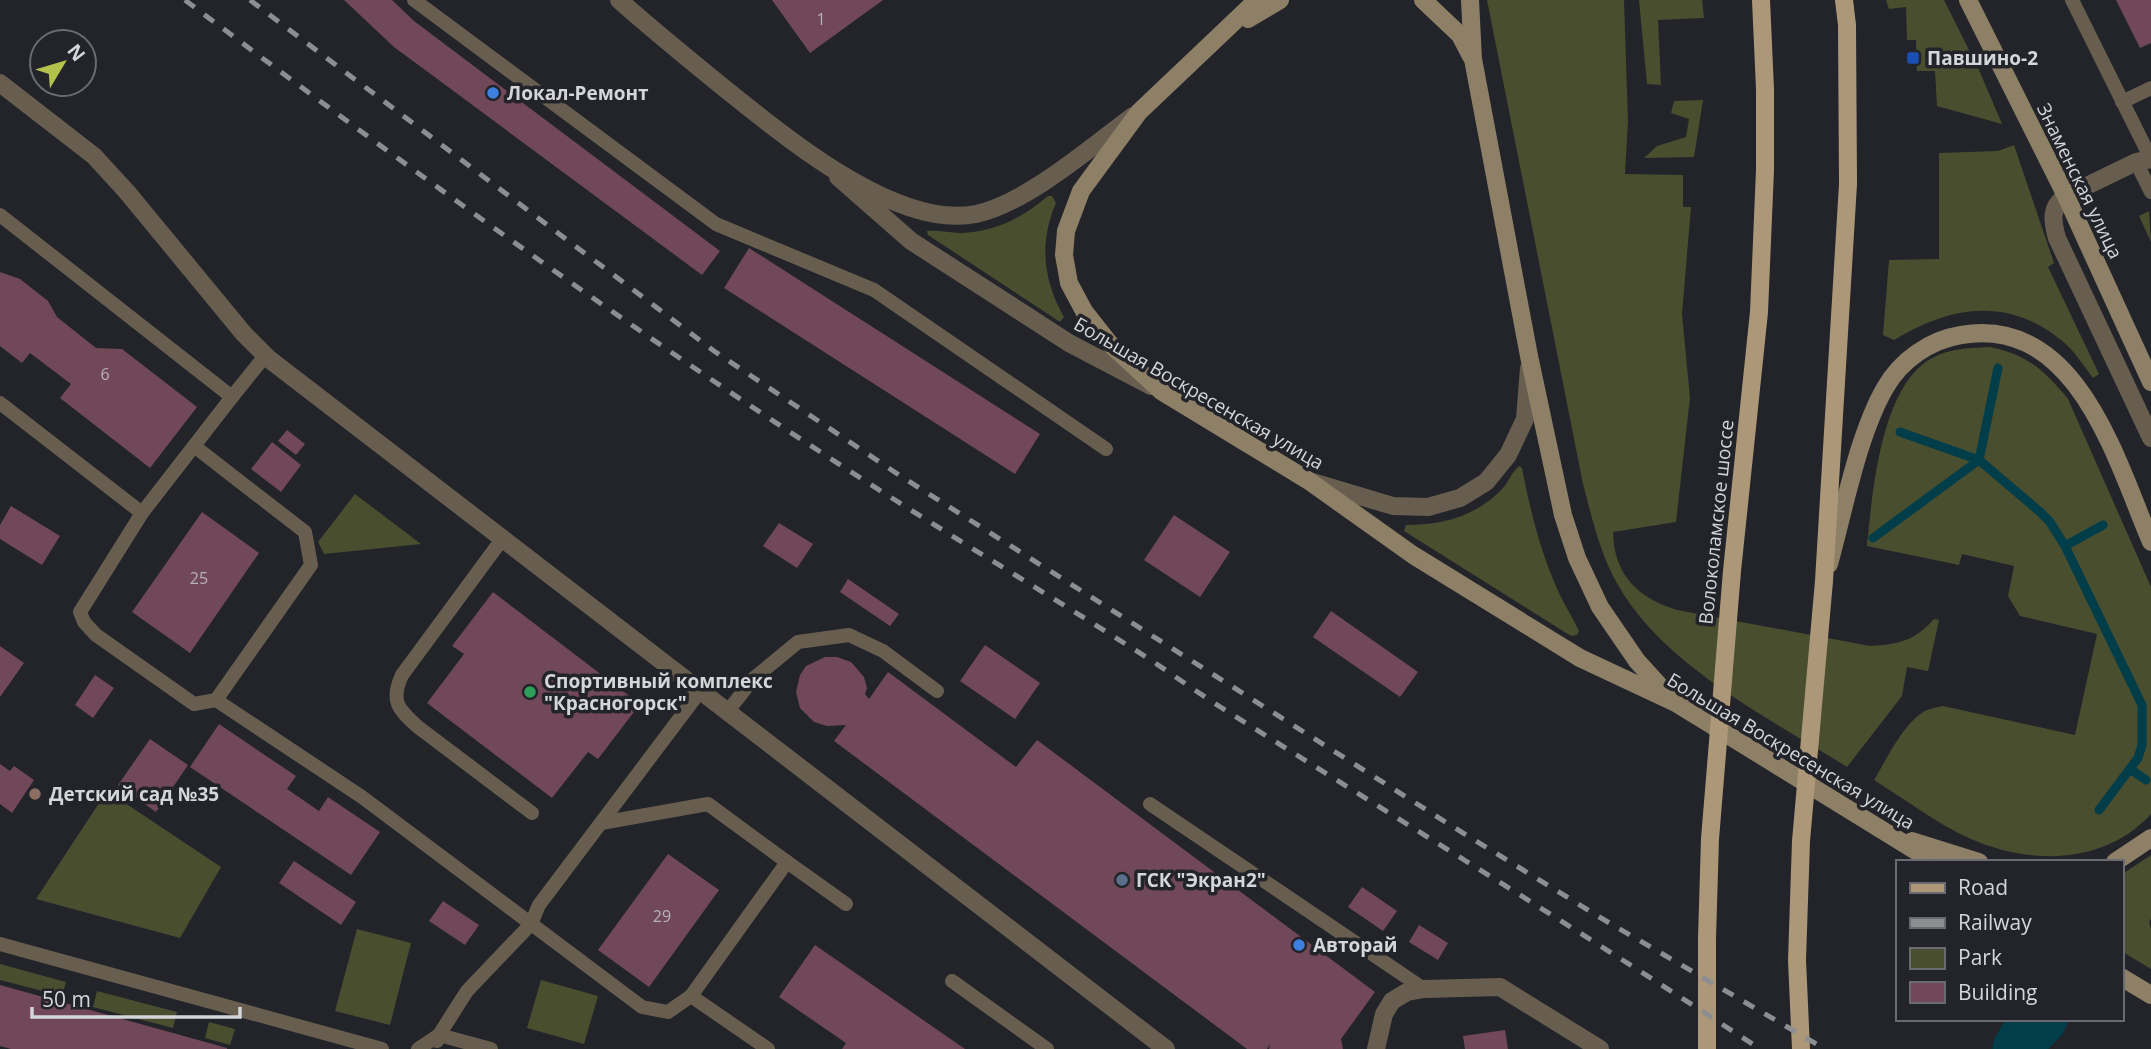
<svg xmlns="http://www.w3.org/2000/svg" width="2151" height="1049" viewBox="0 0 2151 1049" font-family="'Open Sans',sans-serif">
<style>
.green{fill:#494e2f}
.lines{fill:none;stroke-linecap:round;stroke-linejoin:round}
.stream{stroke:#023d4a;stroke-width:9}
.river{stroke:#023d4a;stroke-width:51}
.building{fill:#704857}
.service{stroke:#685e4f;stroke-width:14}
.minor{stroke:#685e4f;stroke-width:18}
.tertiary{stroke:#685e4f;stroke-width:18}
.secondary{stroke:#8e7f67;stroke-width:18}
.primary{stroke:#ac9878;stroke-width:18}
.rail{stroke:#8c8e92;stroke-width:5;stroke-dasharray:12 12;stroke-linecap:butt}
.transit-dot{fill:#1a4fb4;stroke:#22242a;stroke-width:2.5}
.shop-dot{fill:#3f7fe0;stroke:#22242a;stroke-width:2.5}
.leisure-dot{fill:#2e9e5b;stroke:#22242a;stroke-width:2.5}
.education-dot{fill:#8d6e63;stroke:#22242a;stroke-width:2.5}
.service-dot{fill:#5c6f8a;stroke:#22242a;stroke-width:2.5}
.labels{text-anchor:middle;stroke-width:7;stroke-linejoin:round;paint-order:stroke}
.number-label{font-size:16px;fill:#bbb2b8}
.poi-label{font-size:19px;font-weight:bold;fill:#d4d6d9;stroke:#22242a;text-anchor:start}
.street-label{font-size:19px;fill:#d4d6d9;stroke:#22242a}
</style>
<rect width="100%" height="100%" fill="#22242a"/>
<g class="green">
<path d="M1487,0h137l4,121 -3,53 58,1v32h8l-9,107 8,84 -14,124 -63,10c1,43 25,66 64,78l193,36c30,-2 44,-5 64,-27l5,1 -11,51 -21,-4 -5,29 -55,71c-78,-49 -183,-101 -229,-182 -18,-31 -26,-67 -35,-101z"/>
<path d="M1639,0h63l2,18 -46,2 3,65 -14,-1z"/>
<path d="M1886,0h58l35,70 23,54 -65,-18 -2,-35h-18l-1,-31h-9l-1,-33 -17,2z"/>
<path d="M1703,100l-9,57 -50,1 13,-12 29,-9 3,-18 -18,-6 3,-12z"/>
<path d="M2014,145l40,118 -6,4 51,107 -6,4c-10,-13 -19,-28 -32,-38 -54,-44 -112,-34 -167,0l-11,-5 6,-75 50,-1v-106l59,-2z"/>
<path d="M1048,196h4l4,7c-17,39 -13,77 8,114l-4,5 -132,-87 -1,-4c11,-1 22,2 34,2 34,-1 61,-15 87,-37z"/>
<path d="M2149,211l2,31 -12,-26z"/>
<path d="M1990,347c38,8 54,23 78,52l83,188v227c-47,51 -120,51 -180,25 -34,-15 -66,-40 -97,-59 13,-21 30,-59 53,-70 5,-2 11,-3 16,-4l132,29 22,-101 -77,-18 -12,-20 6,-30 -52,-12 -3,11 -92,-19c5,-51 13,-148 56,-182 19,-15 43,-16 67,-17z"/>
<path d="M1519,466l3,2c8,42 19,86 37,125 6,13 14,25 20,38l-2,4 -6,1 -167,-105 2,-6c37,0 71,-9 97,-37 6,-7 9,-16 16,-22z"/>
<path d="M355,494l66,50 -97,10 -6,-12z"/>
<path d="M107,791l114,76 -41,71 -144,-39z"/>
<path d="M2151,855v64l-2,3 2,7v40l-30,-18v-76z"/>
<path d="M357,929l54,14 -21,82 -55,-14z"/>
<path d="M0,964l66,18 -4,14 -62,-16z"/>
<path d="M541,980l57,16 -14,48 -57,-16z"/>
<path d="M97,991l80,21 -4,16 -80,-21z"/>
<path d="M209,1022l26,7 -5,16 -25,-7z"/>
</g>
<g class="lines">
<g class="stream">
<path d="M1900,432l79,28 60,51 11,11 15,24 77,159v40l-4,13 -39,52"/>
<path d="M1873,538l106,-78 19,-92"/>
<path d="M2065,546l38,-21"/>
<path d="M2130,769l16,11"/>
</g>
<path class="river" d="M2018,1049l8,-14 16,-16"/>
</g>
<g class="building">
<path d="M344,0h48l22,21 306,230 -18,24 -308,-228z"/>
<path d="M772,0h111l-73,53z"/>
<path d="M2116,0h35v43l-11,5z"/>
<path d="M749,248l291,186 -25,40 -291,-186z"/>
<path d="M0,272l20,7 28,22 9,16 39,31 26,1 75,58 -47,61 -90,-70 11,-14 -41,-31 -8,10 -22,-17z"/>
<path d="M287,430l18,14 -9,11 -18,-14z"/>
<path d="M272,442l29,23 -20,27 -30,-23z"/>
<path d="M11,506l49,30 -18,29 -42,-26v-14z"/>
<path d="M202,512l57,41 -69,100 -58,-41z"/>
<path d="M1174,515l56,37 -30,45 -56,-37z"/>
<path d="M779,523l34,21 -16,24 -34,-22z"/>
<path d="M848,579l51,35 -9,12 -50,-34z"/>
<path d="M493,592l147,112 -42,55 -10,-7 -36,46 -125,-95 37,-49 -12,-8z"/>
<path d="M1331,611l87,61 -18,25 -87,-60z"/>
<path d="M985,645l55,38 -25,36 -55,-38z"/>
<path d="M0,646l24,17 -24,34z"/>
<path d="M825,657h12l14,5 13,15 3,11 -2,6 4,5 19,-27 128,95 21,-27 338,252 -34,47 2,10h-74l1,-5 -3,5h-20l-413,-308 12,-16 -19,1 -13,-4 -14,-14 -4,-16 4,-17 6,-9z"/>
<path d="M95,675l19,13 -21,30 -18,-13z"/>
<path d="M219,724l77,52 -9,13 32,22 9,-14 52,35 -29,43 -161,-108z"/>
<path d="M150,739l38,26 -32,47 -38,-27z"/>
<path d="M0,764l10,7 4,-5 20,14 -22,33 -12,-9z"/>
<path d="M668,854l51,36 -70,97 -51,-37z"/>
<path d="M294,861l62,41 -15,23 -62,-42z"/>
<path d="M1362,887l35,24 -14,20 -35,-24z"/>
<path d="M443,901l36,24 -14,20 -36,-24z"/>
<path d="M1419,925l29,18 -10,17 -29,-18z"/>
<path d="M815,945l150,104h-123l4,-6 -67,-46z"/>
<path d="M0,985l227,63v1h-216l-11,-3z"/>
<path d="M1505,1030l3,19h-43l-2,-13z"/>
</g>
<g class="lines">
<g class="service">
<path d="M414,0l302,224 158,66 232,159"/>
<path d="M2072,0l79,159"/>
<path d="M2122,102l29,-14"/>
<path d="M2136,162l15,30"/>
<path d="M0,215l232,182 -90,116 -142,-110"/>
<path d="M232,397l33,-41"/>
<path d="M142,513l-62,99 4,10 12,13 98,69 22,-4 95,-135 -6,-33 -111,-86"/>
<path d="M503,538l-101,137c-12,26 -4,34 16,52l114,86"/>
<path d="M216,700l146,97 280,210 26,5 23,-16 96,-134 59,42"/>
<path d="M728,711l25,-32 45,-37 51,-7 34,16 54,40"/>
<path d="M1150,804l274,185"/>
<path d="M601,823l107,-19 79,58"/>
<path d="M0,944l382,105"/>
<path d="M952,981l95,68"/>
<path d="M691,996l77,53"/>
<path d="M437,1041l2,-6 52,14"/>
<path d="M418,1049l21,-14 28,-44 64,-67 8,-19 162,-215"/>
</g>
<g class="minor">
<path d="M0,83l94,73 33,36 117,142 25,25 897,690"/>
<path d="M2151,159l-15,3 -70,34c-16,11 -14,24 -9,42l94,200"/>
<path d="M838,177l73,64 158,102 82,43"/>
<path d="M1376,1049l8,-35 8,-13 15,-9 17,-3 76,-2 100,62"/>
</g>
<g class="tertiary">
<path d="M619,0c36,32 73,62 110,92 58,46 168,138 247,122 51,-11 115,-67 157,-98"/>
<path d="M1313,482l80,24 35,1 32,-9 26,-16 22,-27 17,-36 4,-51"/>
</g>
<g class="secondary">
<path d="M1257,0l-118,112 -58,79 -15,40 -2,24 5,28 15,28 26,33 51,47 148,90 104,74 167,103 96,45 258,159"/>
<path d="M1423,0l37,35 11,21"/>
<path d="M1470,0l3,59 56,297 34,159 14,43 23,49 37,54 31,34"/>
<path d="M1968,0l98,196 85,186"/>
<path d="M1248,19l32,-19"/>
<path d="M1829,564c15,-54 29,-129 56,-176 16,-28 45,-48 76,-53 116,-20 155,125 190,207"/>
<path d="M1912,841l67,21"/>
<path d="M2115,862l36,-24"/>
<path d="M2121,977l30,18"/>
</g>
<g class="primary">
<path d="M1707,1049v-111l3,-99 22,-268 27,-259 6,-142v-81l-4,-89"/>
<path d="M1801,1049l-4,-89 4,-119 23,-260 24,-397 -1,-159 -3,-25"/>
</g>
<g class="rail">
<path d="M185,0c228,172 459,340 699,493 83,53 168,104 251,157 29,18 57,39 87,58 179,113 360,224 538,341"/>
<path d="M250,0l464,351 185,124 556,353 146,90 224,131"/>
</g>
</g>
<rect class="transit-dot" x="1906" y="51" width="14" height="14" rx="3.5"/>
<g class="shop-dot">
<circle cx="493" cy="93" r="7"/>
<circle cx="1299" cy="945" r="7"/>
</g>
<circle class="leisure-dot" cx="530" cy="692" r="7"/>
<circle class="education-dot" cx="35" cy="794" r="7"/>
<circle class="service-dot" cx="1122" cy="880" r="7"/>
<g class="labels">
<g class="number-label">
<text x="821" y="25">1</text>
<text x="105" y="380">6</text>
<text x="199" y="584">25</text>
<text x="662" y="922">29</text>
</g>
<g class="poi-label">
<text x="1927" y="65">Павшино-2</text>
<text x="507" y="100">Локал-Ремонт</text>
<text x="544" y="688">Спортивный комплекс<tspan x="544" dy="22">"Красногорск"</tspan></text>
<text x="49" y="801">Детский сад №35</text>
<text x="1136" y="887">ГСК "Экран2"</text>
<text x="1313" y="952">Авторай</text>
</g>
<g class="street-label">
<text transform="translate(2080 181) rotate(64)" y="7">Знаменская улица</text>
<text transform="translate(1199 393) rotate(30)" y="7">Большая Воскресенская улица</text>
<text transform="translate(1716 522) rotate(-84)" y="7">Волоколамское шоссе</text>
<text transform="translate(1791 751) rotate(31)" y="7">Большая Воскресенская улица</text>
</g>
</g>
<rect x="1896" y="860" width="228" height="161" fill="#22242a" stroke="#696b70" stroke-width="2"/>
<rect x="1910" y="883" width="35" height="10" fill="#ac9878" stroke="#696b70" stroke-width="2"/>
<text x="1958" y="895" font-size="21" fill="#d4d6d9">Road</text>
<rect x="1910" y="918" width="35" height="10" fill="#8c8e92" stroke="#696b70" stroke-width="2"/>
<text x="1958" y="930" font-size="21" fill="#d4d6d9">Railway</text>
<rect x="1910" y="948" width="35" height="21" fill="#494e2f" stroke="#696b70" stroke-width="2"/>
<text x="1958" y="965" font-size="21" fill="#d4d6d9">Park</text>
<rect x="1910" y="982" width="35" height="21" fill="#704857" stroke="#696b70" stroke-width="2"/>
<text x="1958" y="1000" font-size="21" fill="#d4d6d9">Building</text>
<g transform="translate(63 63) rotate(52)"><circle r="33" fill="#22242a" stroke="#696b70" stroke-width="2"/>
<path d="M0-5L12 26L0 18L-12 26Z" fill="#b3c24b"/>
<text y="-10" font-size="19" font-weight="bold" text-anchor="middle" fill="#d4d6d9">N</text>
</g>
<path d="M32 1007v10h208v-10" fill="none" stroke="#d4d6d9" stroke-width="3.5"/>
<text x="42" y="1007" font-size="21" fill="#d4d6d9" stroke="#22242a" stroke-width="5" paint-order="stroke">50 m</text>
</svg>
